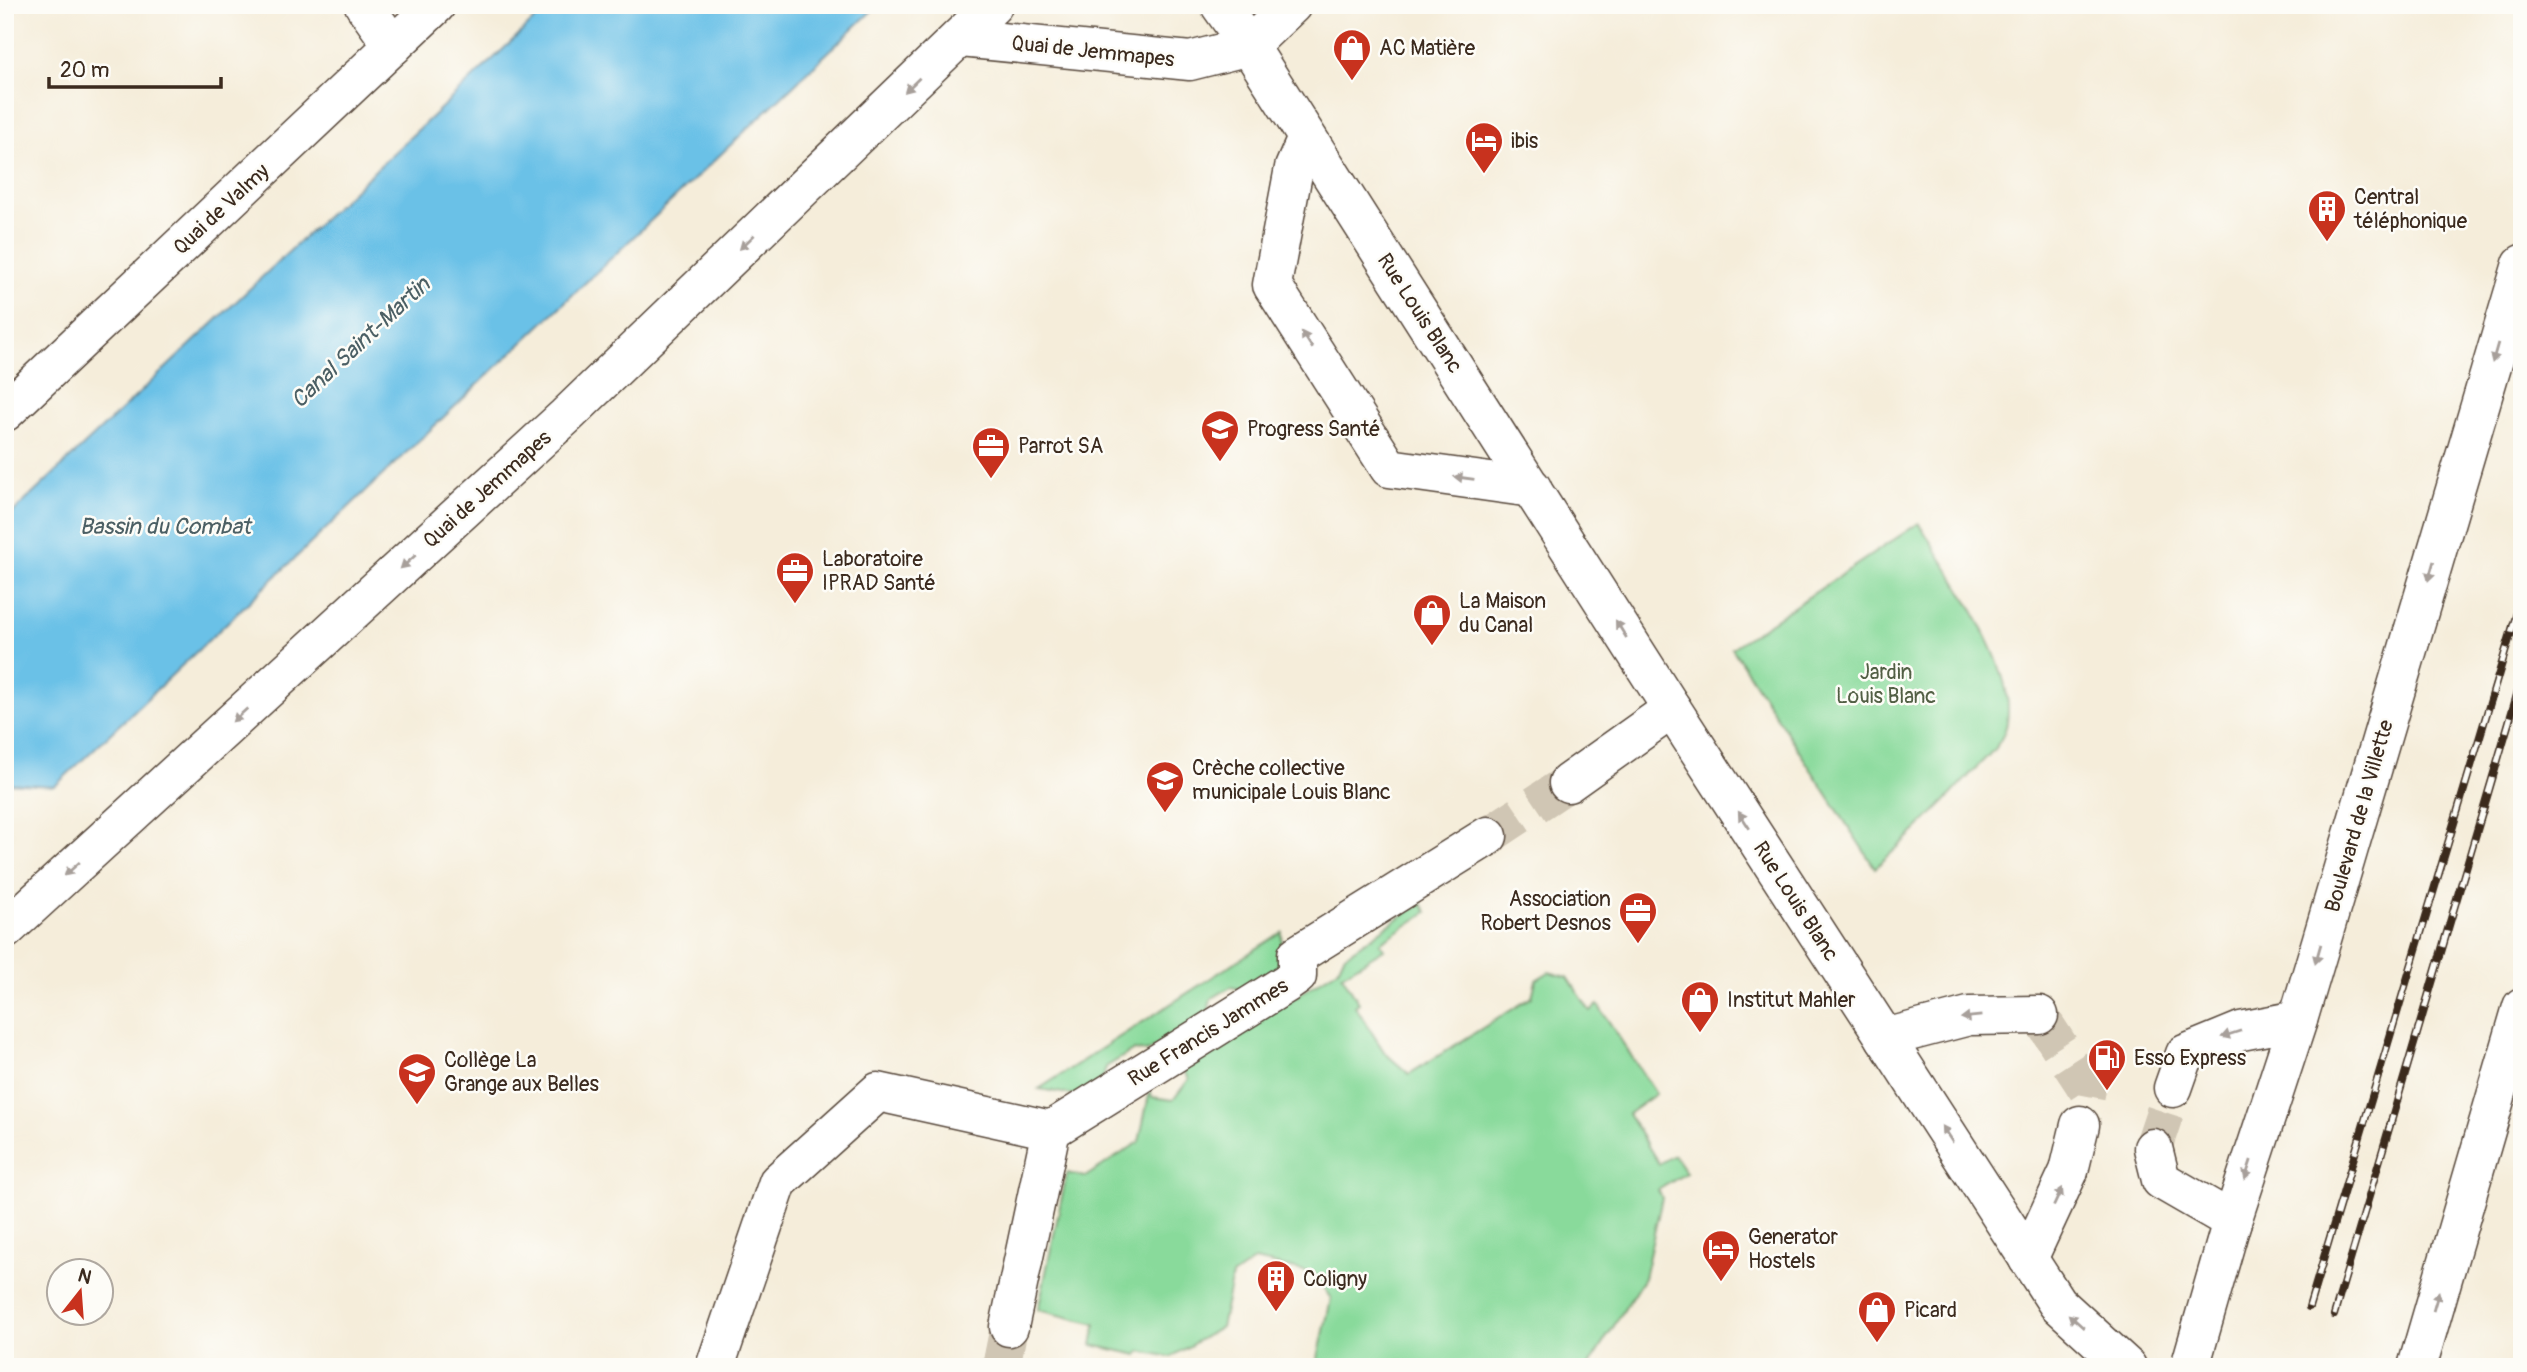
<svg xmlns="http://www.w3.org/2000/svg" width="2527" height="1372" viewBox="0 0 2527 1372" font-family="Pangolin,sans-serif">
<style>
.green{fill:#89da9b;stroke:#62825c;stroke-width:2}
.water{fill:#6ac1e7;stroke:#527682;stroke-width:2}
.lines{fill:none;stroke-linecap:round;stroke-linejoin:round}
.minor-tunnel{stroke:#d0c6b4;stroke-width:38;stroke-dasharray:38 19;stroke-linecap:butt}
.minor-casing{stroke:#57473a;stroke-width:41}
.major-casing{stroke:#57473a;stroke-width:41}
.minor{stroke:#fff;stroke-width:38}
.major{stroke:#fff;stroke-width:38}
.rail-casing{stroke:#3b2a1e;stroke-width:8}
.rail{stroke:#fdfcf7;stroke-width:5;stroke-dasharray:16;stroke-linecap:butt}
.oneway{fill:#a79f9a}
.labels{text-anchor:middle;stroke-width:5;stroke-linejoin:round;paint-order:stroke}
.poi-label{font-size:21px;fill:#3b2a1e;stroke:#fdfcf7;text-anchor:start}
.street-label{font-size:21px;fill:#3b2a1e;stroke:#fdfcf7}
.park-label{font-size:21px;fill:#525f44;stroke:#fdfcf7}
.water-label{font-size:23px;font-style:italic;fill:#4b5f64;stroke:#fdfcf7}
</style>
<rect width="100%" height="100%" fill="#fdfcf7"/>
<filter id="ink" filterUnits="userSpaceOnUse"><feTurbulence type="fractalNoise" baseFrequency=".0143" numOctaves="2"/><feDisplacementMap in="SourceGraphic" scale="14" xChannelSelector="R" yChannelSelector="G"/><feConvolveMatrix kernelMatrix="1 2 1 2 8 2 1 2 1" color-interpolation-filters="sRGB"/></filter>
<filter id="wash" filterUnits="userSpaceOnUse"><feTurbulence type="fractalNoise" baseFrequency=".00686" numOctaves="4" result="noise"/><feDisplacementMap in="SourceGraphic" scale="28" xChannelSelector="R" yChannelSelector="G"/><feGaussianBlur stdDeviation="1.57" result="paint"/><feColorMatrix in="noise" values="0 0 0 0 0 0 0 0 0 0 0 0 0 0 0 0 0 1.4 0 .05"/><feComposite in="paint" operator="in"/></filter>
<g filter="url(#wash)">
<rect width="100%" height="100%" fill="#f5edda"/>
<g class="green">
<path d="M1919,523c28,48 114,161 82,216 -6,12 -19,22 -28,32 -31,35 -63,66 -98,97l-143,-220z"/>
<path d="M1421,903l6,9 -47,31 4,6 -42,26 17,28 -4,3 30,47 24,21 123,-77 4,-17 13,-8 19,5 22,34 8,-6 58,89 -28,20 31,50 15,-9 12,18 -28,17 4,8 -18,80 -56,89h-272l15,-68 -17,-26 -59,-13 -23,16 -11,51 -50,30 -31,-6 -2,4 -46,-10 4,-21 -58,-14 29,-137 18,4 54,-35 11,-52 2,7 21,3 16,-21 -6,-10 155,-100 6,-13z"/>
<path d="M1282,932l-1,33 -38,25 -12,-3 -20,12 -3,14 -61,39 -13,-2 -28,17 -4,14 -22,15 -41,-7z"/>
</g>
<path class="water" d="M550,5h328l-823,781 -50,-3v-263z"/>
</g>
<g filter="url(#ink)">
<g class="lines">
<g class="minor-tunnel">
<path d="M1488,836l80,-53"/>
<path d="M2039,1015l48,74 -7,36"/>
<path d="M2153,1148l20,-60"/>
<path d="M1001,1367l8,-40"/>
</g>
<defs>
<g id="minor">
<path d="M364,5l29,41"/>
<path d="M1220,5l29,41 423,663 385,594 70,64"/>
<path d="M961,38l229,23 59,-15 43,-41"/>
<path d="M1307,138l-13,30 -22,117 117,183 143,20"/>
<path d="M5,412l431,-407"/>
<path d="M1568,783l104,-74"/>
<path d="M5,930l561,-514 427,-411"/>
<path d="M1885,1038l84,-22 70,-1"/>
<path d="M2173,1088l12,-34 56,-23 57,-11"/>
<path d="M2153,1148l8,32 71,41"/>
<path d="M2028,1259l41,-88 11,-46"/>
<path d="M1009,1327l42,-197"/>
<path d="M715,1367l63,-185 100,-90 173,38 236,-147 10,-7v-21l191,-119"/>
</g>
<g id="major">
<path d="M2190,1367l42,-146 66,-201 224,-756"/>
<path d="M2417,1367l105,-360"/>
</g>
</defs>
<use href="#minor" class="minor-casing"/>
<use href="#major" class="major-casing"/>
<use href="#minor" class="minor"/>
<use href="#major" class="major"/>
<defs>
<g id="rail">
<path d="M2309,1307l213,-711"/>
<path d="M2334,1315l188,-637"/>
</g>
</defs>
<use href="#rail" class="rail-casing"/>
<use href="#rail" class="rail"/>
</g>
<defs><path id="oneway-solid" d="M-6-.8H1V-3.2L6.5 0L1 3.2V.8H-6Z" transform="scale(1.75)"/></defs>
<g class="oneway">
<use href="#oneway-solid" transform="translate(912 85) rotate(136)"/>
<use href="#oneway-solid" transform="translate(747 242) rotate(136)"/>
<use href="#oneway-solid" transform="translate(1307 340) rotate(-123)"/>
<use href="#oneway-solid" transform="translate(2495 353) rotate(106)"/>
<use href="#oneway-solid" transform="translate(1464 478) rotate(-172)"/>
<use href="#oneway-solid" transform="translate(408 562) rotate(138)"/>
<use href="#oneway-solid" transform="translate(2431 571) rotate(106)"/>
<use href="#oneway-solid" transform="translate(1621 629) rotate(-122)"/>
<use href="#oneway-solid" transform="translate(240 715) rotate(138)"/>
<use href="#oneway-solid" transform="translate(1744 820) rotate(-123)"/>
<use href="#oneway-solid" transform="translate(72 869) rotate(138)"/>
<use href="#oneway-solid" transform="translate(2318 954) rotate(106)"/>
<use href="#oneway-solid" transform="translate(1971 1017) rotate(174)"/>
<use href="#oneway-solid" transform="translate(2231 1034) rotate(162)"/>
<use href="#oneway-solid" transform="translate(1947 1134) rotate(-123)"/>
<use href="#oneway-solid" transform="translate(2248 1170) rotate(108)"/>
<use href="#oneway-solid" transform="translate(2058 1197) rotate(-65)"/>
<use href="#oneway-solid" transform="translate(2436 1301) rotate(-74)"/>
<use href="#oneway-solid" transform="translate(2076 1321) rotate(-138)"/>
</g>
</g>
<defs>
<symbol id="shop-pin" viewBox="-11 -11 22 30"><path d="M0 17L-7.5 6A9.5 9.5 0 1 1 7.5 6Z" fill="#c8321e" stroke="#fdfcf7"/><path d="M-5-2.5h2.3a2.7 3.5 0 0 1 5.4 0H5L5.5 6h-11ZM-1.5-2.5h3a1.5 2.3 0 0 0-3 0Z" fill="#fff"/></symbol>
<symbol id="hotel-pin" viewBox="-11 -11 22 30"><path d="M0 17L-7.5 6A9.5 9.5 0 1 1 7.5 6Z" fill="#c8321e" stroke="#fdfcf7"/><path d="M-6-4.5h1.5V1H6V5H4.5V3h-9V5H-6ZM-4 0a1.8 1.8 0 1 1 3.6 0ZM.5 0V-2.5h3Q6-2.5 6 0Z" fill="#fff"/></symbol>
<symbol id="building-pin" viewBox="-11 -11 22 30"><path d="M0 17L-7.5 6A9.5 9.5 0 1 1 7.5 6Z" fill="#c8321e" stroke="#fdfcf7"/><path d="M-4-6H4V6H1V3H-1V6H-4ZM-2.5-4.3h1.7v1.8h-1.7ZM.8-4.3h1.7v1.8H.8ZM-2.5-1h1.7V.8h-1.7ZM.8-1h1.7V.8H.8Z" fill="#fff"/></symbol>
<symbol id="university-pin" viewBox="-11 -11 22 30"><path d="M0 17L-7.5 6A9.5 9.5 0 1 1 7.5 6Z" fill="#c8321e" stroke="#fdfcf7"/><path d="M0-5L7-2L0 1L-7-2ZM-4 1L0 2.5L4 1V4Q0 6-4 4Z" fill="#fff"/></symbol>
<symbol id="office-pin" viewBox="-11 -11 22 30"><path d="M0 17L-7.5 6A9.5 9.5 0 1 1 7.5 6Z" fill="#c8321e" stroke="#fdfcf7"/><path d="M-6-3h4V-5.5h4V-3h4V5H-6ZM-1-4.5V-3h2v-1.5ZM-6 0V1H6V0Z" fill="#fff"/></symbol>
<symbol id="school-pin" viewBox="-11 -11 22 30"><path d="M0 17L-7.5 6A9.5 9.5 0 1 1 7.5 6Z" fill="#c8321e" stroke="#fdfcf7"/><path d="M0-5L7-2L0 1L-7-2ZM-4 1L0 2.5L4 1V4Q0 6-4 4Z" fill="#fff"/></symbol>
<symbol id="fuel-pin" viewBox="-11 -11 22 30"><path d="M0 17L-7.5 6A9.5 9.5 0 1 1 7.5 6Z" fill="#c8321e" stroke="#fdfcf7"/><path d="M-5.5-6h7V0h2V4h1.3V-2.5L3-4.5l.8-.8L6-3V5H2.5V1h-1V6h-7ZM-4.2-4.7v3.2H.2V-4.7Z" fill="#fff"/></symbol>
</defs>
<g fill-rule="evenodd">
<use href="#shop-pin" x="1330" y="26" width="44" height="60"/>
<use href="#hotel-pin" x="1462" y="119" width="44" height="60"/>
<use href="#building-pin" x="2305" y="187" width="44" height="60"/>
<use href="#university-pin" x="1198" y="407" width="44" height="60"/>
<use href="#office-pin" x="969" y="424" width="44" height="60"/>
<use href="#office-pin" x="773" y="549" width="44" height="60"/>
<use href="#shop-pin" x="1410" y="591" width="44" height="60"/>
<use href="#school-pin" x="1143" y="758" width="44" height="60"/>
<use href="#office-pin" x="1616" y="889" width="44" height="60"/>
<use href="#shop-pin" x="1678" y="978" width="44" height="60"/>
<use href="#fuel-pin" x="2085" y="1036" width="44" height="60"/>
<use href="#school-pin" x="395" y="1050" width="44" height="60"/>
<use href="#hotel-pin" x="1699" y="1227" width="44" height="60"/>
<use href="#building-pin" x="1254" y="1257" width="44" height="60"/>
<use href="#shop-pin" x="1855" y="1288" width="44" height="60"/>
</g>
<g class="labels">
<g class="poi-label">
<text x="1379" y="55">AC Matière</text>
<text x="1511" y="148">ibis</text>
<text x="2354" y="204">Central<tspan x="2354" dy="24">téléphonique</tspan></text>
<text x="1247" y="436">Progress Santé</text>
<text x="1018" y="453">Parrot SA</text>
<text x="822" y="566">Laboratoire<tspan x="822" dy="24">IPRAD Santé</tspan></text>
<text x="1459" y="608">La Maison<tspan x="1459" dy="24">du Canal</tspan></text>
<text x="1192" y="775">Crèche collective<tspan x="1192" dy="24">municipale Louis Blanc</tspan></text>
<text x="1611" y="906" text-anchor="end">Association<tspan x="1611" dy="24">Robert Desnos</tspan></text>
<text x="1727" y="1007">Institut Mahler</text>
<text x="2134" y="1065">Esso Express</text>
<text x="444" y="1067">Collège La<tspan x="444" dy="24">Grange aux Belles</tspan></text>
<text x="1748" y="1244">Generator<tspan x="1748" dy="24">Hostels</tspan></text>
<text x="1303" y="1286">Coligny</text>
<text x="1904" y="1317">Picard</text>
</g>
<g class="street-label">
<text transform="translate(1093 51) rotate(6)" y="7">Quai de Jemmapes</text>
<text transform="translate(221 209) rotate(-43)" y="7">Quai de Valmy</text>
<text transform="translate(1420 313) rotate(57)" y="7">Rue Louis Blanc</text>
<text transform="translate(487 489) rotate(-42)" y="7">Quai de Jemmapes</text>
<text transform="translate(2359 816) rotate(-74)" y="7">Boulevard de la Villette</text>
<text transform="translate(1796 901) rotate(57)" y="7">Rue Louis Blanc</text>
<text transform="translate(1208 1032) rotate(-32)" y="7">Rue Francis Jammes</text>
</g>
<g class="park-label">
<text x="1886" y="679">Jardin<tspan x="1886" dy="24">Louis Blanc</tspan></text>
</g>
<g class="water-label">
<text transform="translate(360 342) rotate(-43)" y="8">Canal Saint-Martin</text>
<text x="165" y="534">Bassin du Combat</text>
</g>
</g>
<rect width="2527" height="1372" fill="none" stroke="#fdfcf7" stroke-width="28"/>
<g transform="translate(80 1292) rotate(17)"><circle r="33" fill="#fdfcf7" stroke="#afa8a0" stroke-width="2"/>
<path d="M0-5L12 26L0 18L-12 26Z" fill="#c8321e"/>
<text y="-10" font-size="19" font-weight="bold" text-anchor="middle" fill="#3b2a1e">N</text>
</g>
<path d="M49 77v10h172v-10" fill="none" stroke="#3b2a1e" stroke-width="3.5"/>
<text x="60" y="77" font-size="21" fill="#3b2a1e" stroke="#fdfcf7" stroke-width="5" paint-order="stroke">20 m</text>
</svg>
